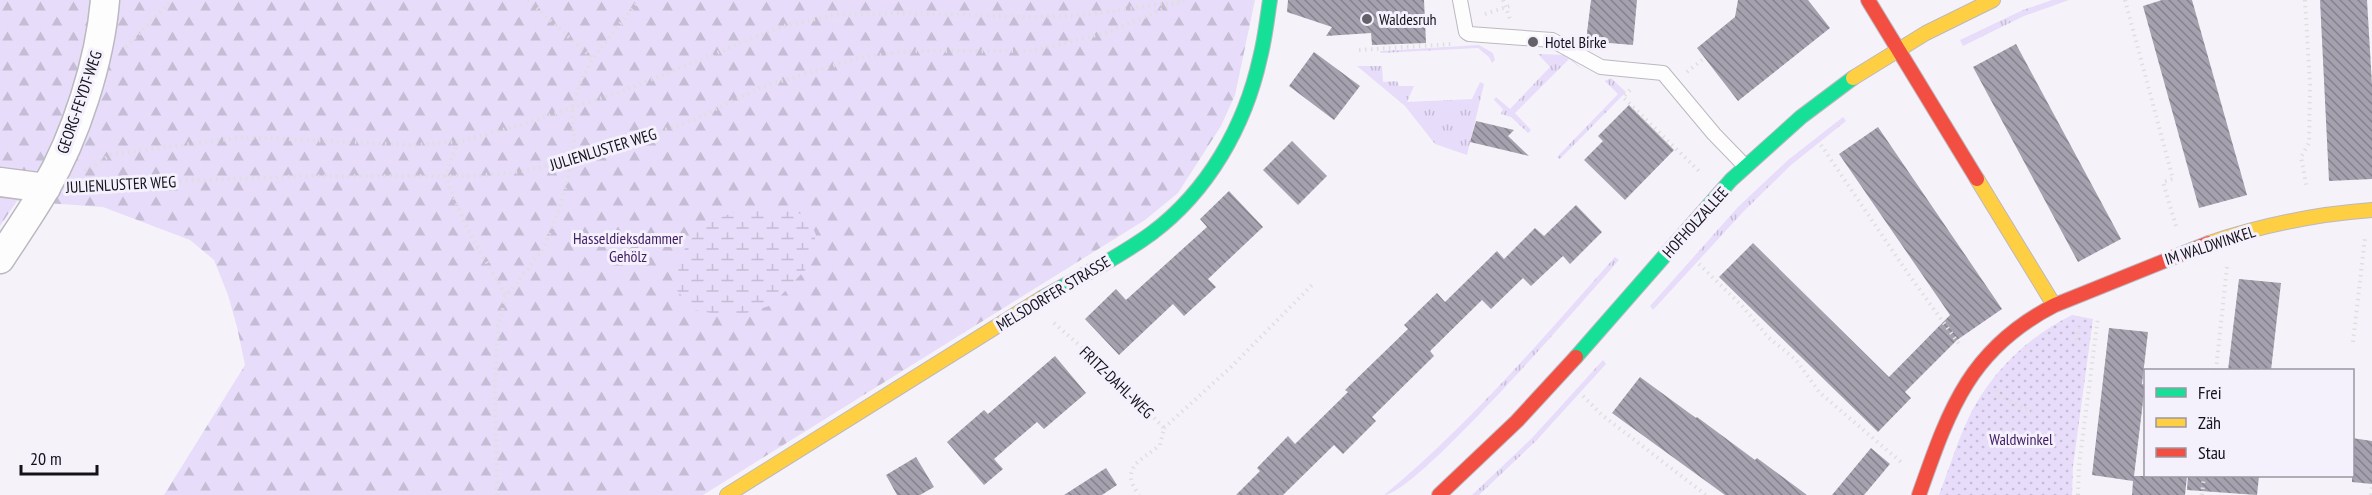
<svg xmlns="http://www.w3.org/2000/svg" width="2372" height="495" viewBox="0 0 2372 495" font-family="'PT Sans Narrow',sans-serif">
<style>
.grass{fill:url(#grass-tufts)}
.forest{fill:url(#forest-firs)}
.wetland{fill:url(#wetland-marsh)}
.park{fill:url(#park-dots)}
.building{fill:url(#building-back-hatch)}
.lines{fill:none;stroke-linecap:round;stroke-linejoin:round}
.lane-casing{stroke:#bbb8bf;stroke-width:16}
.street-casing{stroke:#bbb8bf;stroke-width:31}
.fast-casing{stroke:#bbb8bf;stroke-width:16}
.slow-casing{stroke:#bbb8bf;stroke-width:16}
.jam-casing{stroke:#bbb8bf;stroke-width:16}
.path{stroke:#dfdfe0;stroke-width:4;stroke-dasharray:1.5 4.5;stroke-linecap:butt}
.lane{stroke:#fefdfe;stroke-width:14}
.street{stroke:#fefdfe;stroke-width:28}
.fast{stroke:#16e098;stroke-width:14}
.slow{stroke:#ffcf43;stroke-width:14}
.jam{stroke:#f24e42;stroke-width:14}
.poi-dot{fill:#646169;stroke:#f4f0fc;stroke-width:2}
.labels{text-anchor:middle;stroke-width:6;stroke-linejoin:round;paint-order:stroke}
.poi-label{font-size:16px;fill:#16121c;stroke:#f4f0fc;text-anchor:start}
.street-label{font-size:16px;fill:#16121c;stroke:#f4f0fc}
.park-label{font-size:16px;fill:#401d63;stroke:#f4f0fc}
</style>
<defs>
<pattern id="grass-tufts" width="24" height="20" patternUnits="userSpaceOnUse" patternTransform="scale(1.5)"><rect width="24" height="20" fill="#e7dcf9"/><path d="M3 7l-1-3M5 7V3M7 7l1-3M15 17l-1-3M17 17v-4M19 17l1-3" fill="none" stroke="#c5bcd5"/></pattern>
<pattern id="forest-firs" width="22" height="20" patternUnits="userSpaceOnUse" patternTransform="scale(1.5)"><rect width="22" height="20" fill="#e7dcf9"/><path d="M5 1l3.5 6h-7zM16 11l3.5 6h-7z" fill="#c5bcd5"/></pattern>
<pattern id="wetland-marsh" width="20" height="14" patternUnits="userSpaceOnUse" patternTransform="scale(1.5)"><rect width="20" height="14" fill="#e7dcf9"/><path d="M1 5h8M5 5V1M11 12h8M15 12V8" fill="none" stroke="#c5bcd5"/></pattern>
<pattern id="park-dots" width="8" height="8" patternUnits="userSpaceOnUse" patternTransform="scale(1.5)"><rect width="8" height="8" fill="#e7dcf9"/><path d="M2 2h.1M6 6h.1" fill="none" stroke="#c5bcd5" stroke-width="1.8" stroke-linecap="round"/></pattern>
<pattern id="building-back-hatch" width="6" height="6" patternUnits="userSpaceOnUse" patternTransform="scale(1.5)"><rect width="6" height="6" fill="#a6a1ae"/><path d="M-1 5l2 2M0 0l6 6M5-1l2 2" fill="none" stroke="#86828d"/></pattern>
</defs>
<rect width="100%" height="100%" fill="#f5f3f9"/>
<g class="grass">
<path d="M2052,0h17l-45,16 -61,30 -3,-6 63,-30z"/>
<path d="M1479,45l14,8 2,7 -3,3 -3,-6 -11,-9 -97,5 -1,-2z"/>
<path d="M1538,54l30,1 15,15 -14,-11 -54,54 16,17 -3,3 -17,-16 -10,-3 2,-5 -9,-9 2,-3 14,12 40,-42z"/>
<path d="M1357,66h25l1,16 14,-1 2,5h15l-7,16 65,-3 8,-17 4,2 -17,71 -32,-11 -30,-38z"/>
<path d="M1611,78l15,14 -66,67 -3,-2 61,-63 -13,-13z"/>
<path d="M1843,117l3,4 -55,44 -48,47 -90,98 -3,-4 88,-99 50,-47z"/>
<path d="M1615,257l4,3c-30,34 -203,235 -235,235 86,-71 157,-155 231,-238z"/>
<path d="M1603,360l3,4 -70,77 -57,54h-7l60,-57z"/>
</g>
<path class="forest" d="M0,0h1255l-20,95 -14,31 -43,67 -33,27 -442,275h-539l81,-130 -8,-38 -9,-32 -14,-35 -24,-20 -87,-33 -86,-6 -17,25z"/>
<path class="wetland" d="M744,208l29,1 35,6 8,20 -10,34 -34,36 -38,12 -40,-7 -18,-21 4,-33 20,-30z"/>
<path class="park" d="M2072,315l21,4 -20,147 -1,29h-133c10,-26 18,-53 30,-78 21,-44 60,-81 103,-102z"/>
<g class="building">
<path d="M1288,0h136l2,43 -54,2 -1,-12 -45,3 6,-9 -45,-15z"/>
<path d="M1591,0h46l-4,45 -47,-4z"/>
<path d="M1738,0h70l22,28 -92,73 -41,-53 38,-31z"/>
<path d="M2162,0h30l55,195 -48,13 -56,-202z"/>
<path d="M2320,0h47l5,85v94l-43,2z"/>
<path d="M2016,44l105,195 -43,23 -105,-195z"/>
<path d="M1314,52l46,34 -26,34 -45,-34z"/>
<path d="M1629,105l45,45 -49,50 -41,-40 19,-19 -5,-5z"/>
<path d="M1476,121l38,9 -6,6 21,20 -59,-14z"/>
<path d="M1878,127l124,182 -45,31 -52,52 6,6 -33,34 -159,-155 34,-34 136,134 61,-62 -111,-161z"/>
<path d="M1292,141l35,35 -29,29 -35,-35z"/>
<path d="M1229,191l34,36 -55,52 8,8 -32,29 -11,-12 -54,51 -34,-36 31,-30 10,11 81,-73 -7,-8z"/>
<path d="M1576,205l26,27 -32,32 -7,-8 -32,30 -8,-8 -32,31 -9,-9 -52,51 4,5 -62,61 4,4 -33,33 -9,-9 -51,50h-47l24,-24 -3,-3 31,-32 7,8 53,-52 -3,-2 63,-61 -4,-4 33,-32 8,9 52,-51 7,8 31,-31 9,8z"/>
<path d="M2239,279l42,4 -10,87h-43z"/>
<path d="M2109,328l39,4 -6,52 3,1 -11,91h53l-2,19h-53l1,-14 -41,-6z"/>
<path d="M1055,356l31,37 -42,36 -7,-7 -43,37 9,10 -19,16 -37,-43 37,-32 4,4z"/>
<path d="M1640,377l56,41 1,-1 58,43 2,-2 50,37h-82l-113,-82z"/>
<path d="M2352,438l20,3v43l-20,-2z"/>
<path d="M1871,448l19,16 -26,31h-32z"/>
<path d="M916,457l18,30 -14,8h-23l-11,-20z"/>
<path d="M1106,468l11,17 -15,10h-38z"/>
<path d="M2188,476h71l-2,19 -70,-5z"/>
</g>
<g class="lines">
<defs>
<path id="lane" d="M1460,0l6,32 3,2 83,6 49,27 62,6 51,61 31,32"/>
<g id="street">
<path d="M0,182l46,6"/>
<path d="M0,259c15,-23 31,-46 45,-70 31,-53 55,-128 60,-189"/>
</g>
<g id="fast">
<path d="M1042,298c37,-21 76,-40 110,-65 56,-42 93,-107 108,-175 5,-19 7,-39 10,-58"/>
<path d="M1576,357l155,-177 70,-63 52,-39"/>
</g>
<g id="slow">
<path d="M1853,78l73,-45 67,-33"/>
<path d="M1977,179l77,126"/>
<path d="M2209,243c54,-18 107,-29 163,-33"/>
<path d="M727,495l315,-197"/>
</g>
<g id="jam">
<path d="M1868,0l109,179"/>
<path d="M1439,495l78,-74 59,-64"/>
<path d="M1919,495c30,-85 50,-146 136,-190l154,-62"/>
</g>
</defs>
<use href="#lane" class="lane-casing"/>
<use href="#street" class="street-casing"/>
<use href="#fast" class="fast-casing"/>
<use href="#slow" class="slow-casing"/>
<use href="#jam" class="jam-casing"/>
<g class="path">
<path d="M528,0l64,58"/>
<path d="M1503,0l7,19"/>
<path d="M2125,0l48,179 -10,3 13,44"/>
<path d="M2305,0l5,84 -1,59 -8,14 6,32"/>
<path d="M1485,14l25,-8"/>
<path d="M126,47l46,-47"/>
<path d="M1359,50l92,-6"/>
<path d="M1687,72l15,-12"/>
<path d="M1630,90l-7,7 78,76"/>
<path d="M458,142l-13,34 22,52 39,68"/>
<path d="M1821,145l86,127 52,72"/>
<path d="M85,171l27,-17 133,-17 167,8 46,-3 59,-16 106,-35 160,-65 52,-11 58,-2 142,4 52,-2 93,-14"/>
<path d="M78,185l227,-9h171l42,-4 73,-16 104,-37 70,-33 94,-28 49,-7h124l77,-19 75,-32"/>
<path d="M1699,264l43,42 26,31 28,23 24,33 81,69"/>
<path d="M1054,323l49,43 61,62 -4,17c-20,16 -41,23 -21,50"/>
<path d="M2077,340l2,-14"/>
<path d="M2353,342l12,-104"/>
<path d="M2216,370l11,-103"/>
<path d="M1996,390l4,6 36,18"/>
<path d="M1583,396l19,19 104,80"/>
<path d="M1164,428l67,-61 83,-84"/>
<path d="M497,495l-2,-112 3,-57 8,-30 36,-45 18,-44 12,-46 2,-22 -2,-31 9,-28 12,-22 46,-58"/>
<path d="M2078,495l1,-29 19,-149"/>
<path d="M2202,495l2,-19"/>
<path d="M2371,495l1,-8"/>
</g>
<use href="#lane" class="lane"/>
<use href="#street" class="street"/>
<use href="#fast" class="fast"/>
<use href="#slow" class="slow"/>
<use href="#jam" class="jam"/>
</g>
<g class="poi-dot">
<circle cx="1367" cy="19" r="6"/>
<circle cx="1533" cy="42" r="6"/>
</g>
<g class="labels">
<g class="poi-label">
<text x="1379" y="25">Waldesruh</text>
<text x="1545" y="48">Hotel Birke</text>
</g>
<g class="street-label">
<text transform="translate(79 102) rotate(-71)" y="6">GEORG-FEYDT-WEG</text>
<text transform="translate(603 149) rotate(-17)" y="6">JULIENLUSTER WEG</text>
<text transform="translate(121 184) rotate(-3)" y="6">JULIENLUSTER WEG</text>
<text transform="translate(1695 222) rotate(-48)" y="6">HOFHOLZALLEE</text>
<text transform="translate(2210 245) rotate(-18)" y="6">IM WALDWINKEL</text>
<text transform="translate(1053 293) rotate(-31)" y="6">MELSDORFER STRASSE</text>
<text transform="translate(1117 382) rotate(44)" y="6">FRITZ-DAHL-WEG</text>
</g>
<g class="park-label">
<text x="628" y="244">Hasseldieksdammer<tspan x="628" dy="18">Gehölz</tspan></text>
<text x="2021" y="445">Waldwinkel</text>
</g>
</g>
<rect x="2144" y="369" width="210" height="108" fill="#f4f0fc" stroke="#9b97a2" stroke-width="1.5"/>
<rect x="2156" y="388" width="30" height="9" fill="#16e098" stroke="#9b97a2" stroke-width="1.5"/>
<text x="2198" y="399" font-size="18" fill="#16121c">Frei</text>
<rect x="2156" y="418" width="30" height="9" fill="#ffcf43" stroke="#9b97a2" stroke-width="1.5"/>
<text x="2198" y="429" font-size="18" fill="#16121c">Zäh</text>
<rect x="2156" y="448" width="30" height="9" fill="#f24e42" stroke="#9b97a2" stroke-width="1.5"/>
<text x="2198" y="459" font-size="18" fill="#16121c">Stau</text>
<path d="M21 465v9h76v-9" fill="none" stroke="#16121c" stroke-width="3"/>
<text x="30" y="465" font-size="18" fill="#16121c" stroke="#f4f0fc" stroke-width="4.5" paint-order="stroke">20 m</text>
</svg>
